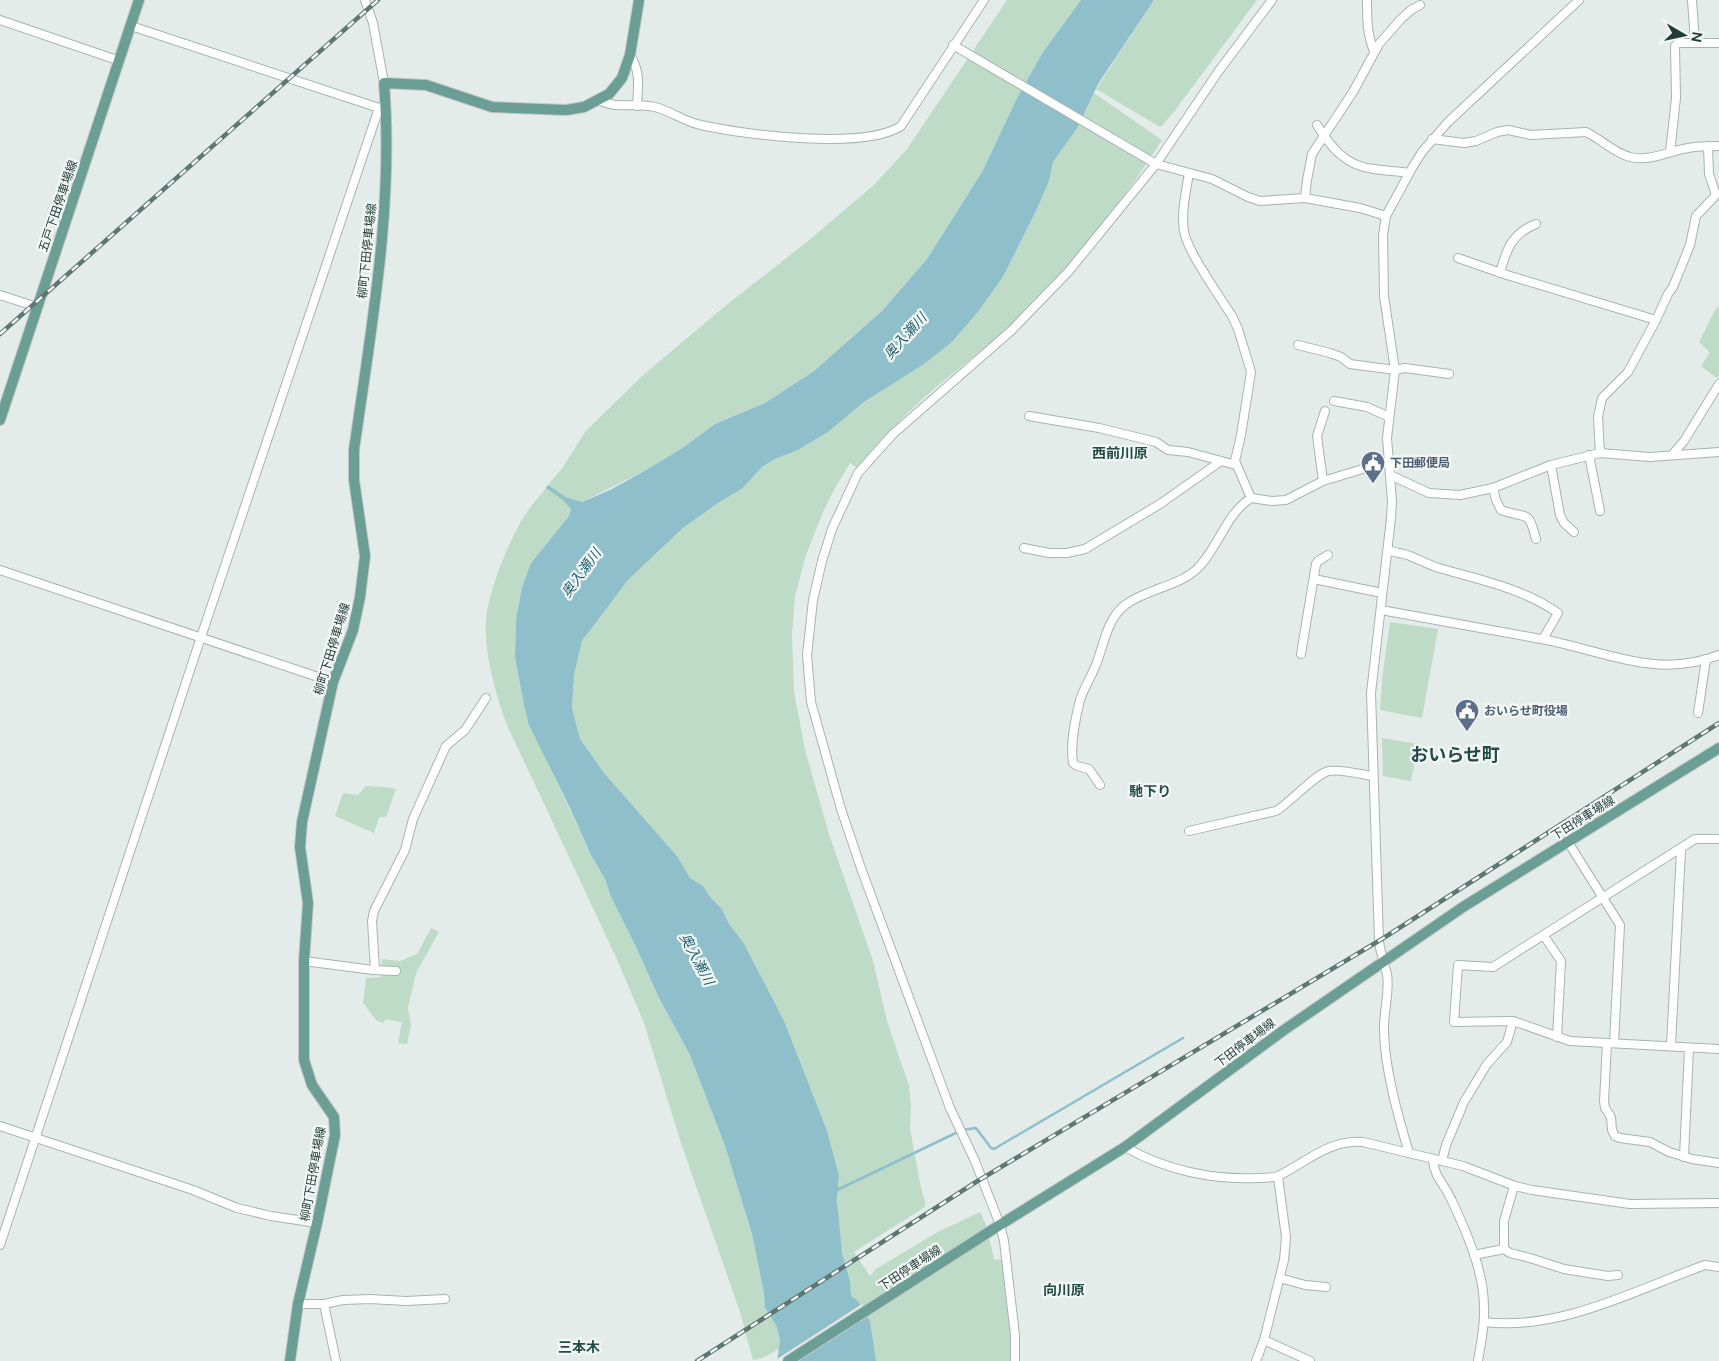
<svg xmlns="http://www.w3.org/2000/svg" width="1719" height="1361" viewBox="0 0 1719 1361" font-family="'DM Sans','Noto Sans JP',sans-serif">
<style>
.green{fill:#bedbc8}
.water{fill:#90bfcc}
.pier{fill:#e3ece9}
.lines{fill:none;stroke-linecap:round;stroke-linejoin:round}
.stream{stroke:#90bfcc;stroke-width:2.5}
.minor-casing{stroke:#a6b4b0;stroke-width:10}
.major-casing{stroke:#c2c8c7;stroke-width:12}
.minor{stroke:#fff;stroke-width:8}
.major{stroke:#6b9e94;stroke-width:10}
.rail-casing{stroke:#5f7772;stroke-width:4.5}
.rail{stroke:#f3f8f6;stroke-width:2.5;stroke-dasharray:8;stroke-linecap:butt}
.labels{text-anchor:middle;stroke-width:4.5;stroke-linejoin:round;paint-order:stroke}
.street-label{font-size:12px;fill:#243c37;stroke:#f3f8f6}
.service-label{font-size:12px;font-weight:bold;fill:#4e5e75;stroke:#f3f8f6;text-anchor:start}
.water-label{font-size:14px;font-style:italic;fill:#236073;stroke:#f3f8f6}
.neighbourhood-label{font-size:14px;font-weight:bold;fill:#224c45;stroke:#f3f8f6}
.district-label{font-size:18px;font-weight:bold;fill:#224c45;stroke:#f3f8f6}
</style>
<rect width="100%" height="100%" fill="#e3ece9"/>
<g class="green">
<path d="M1007,0h74l-38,52 -25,44 -36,76 -55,87 -45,52 -68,60 -49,32 -50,21 -34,25 -35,21 -64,32 -16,-5 -18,-12 15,-18 22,-35 57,-56 82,-69 84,-66 67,-57 32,-35z"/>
<path d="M1154,0h103l-84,113 -11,13 -2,1 -64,-38z"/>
<path d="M1094,93l68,47c-40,63 -88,122 -141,175 -27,27 -58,49 -87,74 -28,24 -53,50 -77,79l-7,-5 -15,25 -12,24 -17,43 -11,41 -3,38 2,58 11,58 24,84 44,127 14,60 22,65 2,19 -1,24 11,59 4,13v6l-71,45 16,24 6,-7 60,-36 44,-21 6,13 8,34 8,1 9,74 1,27h-136l-19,-61 -6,-4c-1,-16 -5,-27 -9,-42 -6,-25 -5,-53 -3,-78l-96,-234 -14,-18 -7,-15 -11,-11 -8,-12 -13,-8 -13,-22 -72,-82 -25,-35 -8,-31 2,-33 8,-34 46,-61 55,-52 35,-25 25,-15 19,-21 13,-8 23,-9 30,-18 36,-30 59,-38 29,-22 25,-29 26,-36 33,-66 13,-30 4,-19 25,-35z"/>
<path d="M1719,306v69l-2,3 -16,-12 9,-14 -11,-10 15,-30z"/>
<path d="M546,488l18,12 7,9 -2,7 -38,47 -15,57 -1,37 9,48 28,67 39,83 14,24 6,18 25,50 23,51 31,57 35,91 27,88 12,59 1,15 12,19 3,13 -1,8c-8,6 -16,11 -26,12l-13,-48 -59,-169 -37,-120 -29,-68 -108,-230c-11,-30 -23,-71 -21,-104 2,-30 24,-84 41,-109 6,-9 13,-16 19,-24z"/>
<path d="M1390,622l48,7 -16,89 -42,-8 3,-38z"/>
<path d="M1382,738l36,6 -7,37 -28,-5z"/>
<path d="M366,786l19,1 11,2 -10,28h-7l-5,16 -39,-17 8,-23 15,2z"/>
<path d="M431,928l8,4 -23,41 -8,35 3,17 -4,19 -9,-1 4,-21 -17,-3 -1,4 -7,-2 -14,-18 3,-25 15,-1 1,-18 18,2 17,-7z"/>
</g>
<path class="water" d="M1081,0h73l-56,84 -20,43 -25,35 -4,19 -13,30 -33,66 -26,36 -25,29 -28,22 -60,38 -36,30 -30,18 -23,9 -13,8 -19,21 -25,15 -35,25 -55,52 -46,61 -8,34 -2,33 8,31 25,35 72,82 13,22 13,8 8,12 11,11 7,15 14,18 41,79 43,110 12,45 -2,24 5,53 8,28 1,15 6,4 13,21 6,40h-99l3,-21 -3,-13 -12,-19 -1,-15 -12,-59 -27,-88 -35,-91 -31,-57 -23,-51 -25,-50 -6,-18 -14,-24 -23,-51 -39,-79 -5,-20 -9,-48 1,-37 6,-32 9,-25 38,-47 2,-7 -8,-9 -17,-12 2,-3 18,12 16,5 28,-12 36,-20 35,-21 34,-25 50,-21 49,-32 68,-60 45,-52 55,-87 36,-76 25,-44z"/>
<path class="pier" d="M862,1304l7,10 -72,47h-23z"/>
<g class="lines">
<path class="stream" d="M835,1191l127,-61 14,-2 15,20 3,1 189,-111"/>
<defs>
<g id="minor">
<path d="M365,0l8,23 11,60"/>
<path d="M1367,0c0,17 0,35 7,51"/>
<path d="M1692,0l3,42"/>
<path d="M0,20l120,41"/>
<path d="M131,26l248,82"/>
<path d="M953,45l203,119 56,15 36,18 12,4 45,-3 55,10 26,8"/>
<path d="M630,55c11,17 8,32 7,51"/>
<path d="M598,100c21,10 36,2 57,7 16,4 30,15 46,18 44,10 164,25 200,1l83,-126"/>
<path d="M1317,125c14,22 28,41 57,44 12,2 23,2 35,4"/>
<path d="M1432,139l32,4 12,-2 21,-9 11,-2 23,5 55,-3c15,7 28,21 44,25 20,5 39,-6 58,-9 10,-2 21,-2 31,-2"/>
<path d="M1670,152l6,-54 -1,-52 3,-3h41"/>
<path d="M1189,173c-3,19 -8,39 -5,58 3,20 36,66 48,85l6,13 13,43 -10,63 -6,26 16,37"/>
<path d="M1305,198l2,-18 5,-26 41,-62 26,-48 21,-24 11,-10 9,-5"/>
<path d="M1458,258l49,17 149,45"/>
<path d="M1500,273c6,-23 12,-40 36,-49"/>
<path d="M0,295l37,12"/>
<path d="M1298,345l32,8 11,4 9,7 45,6 10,-2 44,6"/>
<path d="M1334,401l33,6 22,10"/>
<path d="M1029,416l70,12 57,14 12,8 20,2 48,13"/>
<path d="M1600,453l-2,-36 4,-19 26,-26 28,-52 12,-26 5,-7 17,-42 6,-29 19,-20v-4l-6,-18 -1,-28"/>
<path d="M1589,455l11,56"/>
<path d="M1672,455l12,-14 35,-57"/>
<path d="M1551,465l9,50 4,8 10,9"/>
<path d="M1390,475l39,18 31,2 33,-7 58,-23 49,-12 50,4 69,-5"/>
<path d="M1323,481l-6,-45 8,-25"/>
<path d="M1493,488l3,12 5,10c27,10 27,-2 35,29"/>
<path d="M1024,548l25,5h18l18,-4 75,-45 61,-43"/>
<path d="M1388,550c7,3 15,3 22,6 10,4 19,9 29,12 41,12 83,20 119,45l-15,26"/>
<path d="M0,570l333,112"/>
<path d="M1314,579l68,14"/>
<path d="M1381,610c53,10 107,19 160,29 62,11 115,41 178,16"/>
<path d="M1301,654l15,-90 2,-3 10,-6"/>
<path d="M1698,713l8,-54"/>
<path d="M1100,785l-11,-16 -12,-3 -4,-3c-3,-20 2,-43 7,-63 4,-12 11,-23 16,-35 8,-21 11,-46 29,-60 23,-17 54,-18 74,-38 20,-21 27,-53 52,-69l21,3 14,-1 37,-19 66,-20"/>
<path d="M1189,831l87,-20c14,-8 40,-38 53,-40 10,-2 32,3 43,5"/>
<path d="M1719,839h-24l-202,128 -35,-2 -4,57 59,-1 57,20 149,8"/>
<path d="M1568,842l52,83 -6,118"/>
<path d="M1544,936l17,25 -4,76"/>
<path d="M304,961l69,9 23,1"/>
<path d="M375,970l-3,-49 2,-10 31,-61 8,-31 33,-73 19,-16 21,-32"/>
<path d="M1607,1043l-3,58 1,7 6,9 1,13 3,6 5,2 30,4 19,10 23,7 27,4"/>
<path d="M1671,1046l10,-196"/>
<path d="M0,1126l193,64 44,18 34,8 46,7"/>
<path d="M1125,1147c40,23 87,33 132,31 7,-1 16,1 23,-3 28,-14 48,-35 83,-33l100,24 52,20 17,4 98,14 89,-1"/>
<path d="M1409,1153c-11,-37 -24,-83 -25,-121 -1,-19 6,-39 3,-58 -3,-11 -7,-22 -8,-33l-8,-248 20,-175 1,-17 -5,-63 8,-68 -11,-74 -1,-61 3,-19 26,-48 10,-16 26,-30 131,-122"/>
<path d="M1684,1157l5,-109"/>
<path d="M1433,1159c0,17 13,27 19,42 15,32 32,71 32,106 1,18 -3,36 -6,54"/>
<path d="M1442,1161l4,-16 18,-43 23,-38 20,-22 6,-21"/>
<path d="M0,1245l201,-608 178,-529 7,-3"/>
<path d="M1504,1249v-28l10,-35"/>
<path d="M1474,1255l30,-6 6,4 20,5 34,11 44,7 10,-1"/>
<path d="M1280,1278l25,7 21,2"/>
<path d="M298,1304h26l19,-4 27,-1 36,2 39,-2"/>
<path d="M324,1304l12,57"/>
<path d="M1484,1322c77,9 151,-32 221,-57l14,2"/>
<path d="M1264,1340l46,21"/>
<path d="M1015,1361v-26l-11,-94 -4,-16 -25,-64 -25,-53 -88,-237 -21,-62 -30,-107 -4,-47 6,-55 9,-39 10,-32 26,-56 35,-39 119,-104 57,-59 87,-107 62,-92 54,-72"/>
<path d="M1256,1361l8,-21 20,-80 2,-23 -8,-60"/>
</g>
<g id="major">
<path d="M0,420l139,-420"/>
<path d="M290,1361l8,-57 19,-81 18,-88 -1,-18 -22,-32 -8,-25v-99l4,-58 -8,-56 2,-25 31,-140 20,-52 7,-33 5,-41 -11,-76v-30c17,-121 40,-244 30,-367l42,2 66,22 74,3 18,-3 25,-13 13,-16 8,-23 9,-55"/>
<path d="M788,1361l207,-133 130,-81 159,-117 179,-123 256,-159"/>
</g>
</defs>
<use href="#minor" class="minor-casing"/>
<use href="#major" class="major-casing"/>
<use href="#minor" class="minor"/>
<use href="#major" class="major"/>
<defs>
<g id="rail">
<path d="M0,334l378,-334"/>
<path d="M697,1361l279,-179 406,-243 337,-216"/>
</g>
</defs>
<use href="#rail" class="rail-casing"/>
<use href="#rail" class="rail"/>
</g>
<defs>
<symbol id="civic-pin" viewBox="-11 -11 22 30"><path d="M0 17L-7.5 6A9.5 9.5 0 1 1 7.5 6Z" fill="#5c6f8a" stroke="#f3f8f6"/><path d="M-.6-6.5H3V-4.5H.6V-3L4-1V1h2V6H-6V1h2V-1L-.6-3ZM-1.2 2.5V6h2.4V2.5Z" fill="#fff"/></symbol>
</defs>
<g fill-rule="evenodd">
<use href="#civic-pin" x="1359" y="449" width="28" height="38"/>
<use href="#civic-pin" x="1453" y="697" width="28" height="38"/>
</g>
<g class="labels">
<g class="street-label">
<text transform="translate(58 206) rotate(-71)" y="4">五戸下田停車場線</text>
<text transform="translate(367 251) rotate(-84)" y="4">柳町下田停車場線</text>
<text transform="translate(332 649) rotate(-73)" y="4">柳町下田停車場線</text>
<text transform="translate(1583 818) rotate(-32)" y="4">下田停車場線</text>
<text transform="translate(1245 1043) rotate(-37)" y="4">下田停車場線</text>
<text transform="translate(313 1174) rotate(-80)" y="4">柳町下田停車場線</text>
<text transform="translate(910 1268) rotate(-33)" y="4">下田停車場線</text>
</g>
<g class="service-label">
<text x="1390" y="467">下田郵便局</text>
<text x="1484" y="715">おいらせ町役場</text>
</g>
<g class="water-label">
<text transform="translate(905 336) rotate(-48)" y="5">奥入瀬川</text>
<text transform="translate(581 573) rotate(-54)" y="5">奥入瀬川</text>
<text transform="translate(697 959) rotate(62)" y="5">奥入瀬川</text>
</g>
<g class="neighbourhood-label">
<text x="1120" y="458">西前川原</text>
<text x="1150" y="796">馳下り</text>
<text x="1064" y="1295">向川原</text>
<text x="579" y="1352">三本木</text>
</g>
<g class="district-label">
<text x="1455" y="761">おいらせ町</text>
</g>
</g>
<g transform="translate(1684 35) rotate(99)" stroke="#f3f8f6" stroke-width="4" paint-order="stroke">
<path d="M0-4L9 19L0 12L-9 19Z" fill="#243c37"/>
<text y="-8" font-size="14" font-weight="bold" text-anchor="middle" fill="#243c37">N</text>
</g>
</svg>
